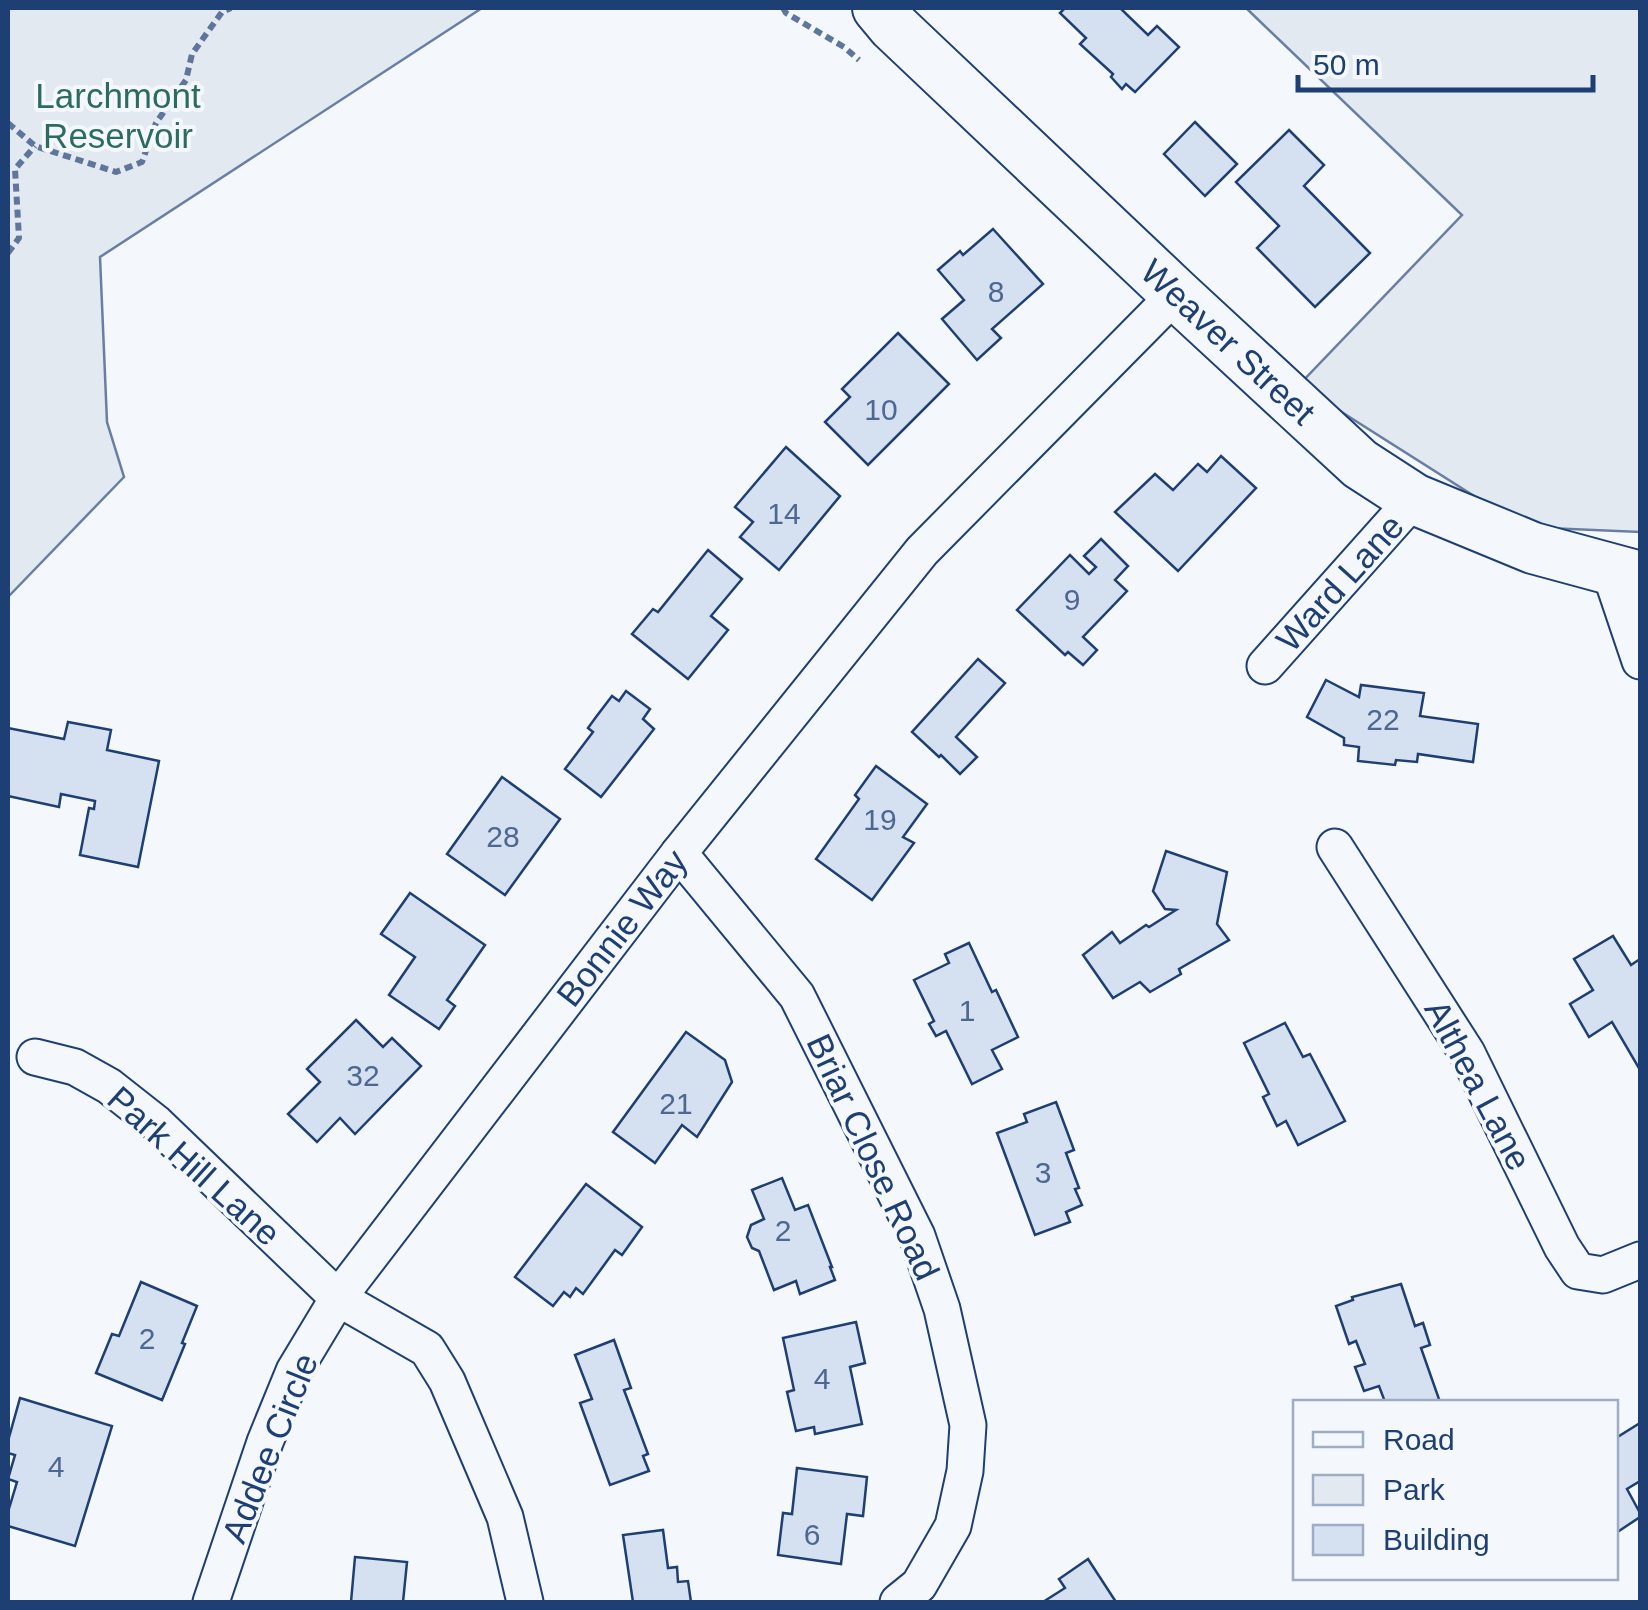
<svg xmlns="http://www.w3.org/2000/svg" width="1648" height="1610" viewBox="0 0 1648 1610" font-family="Helvetica,sans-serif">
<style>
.green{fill:#e3e9f0;stroke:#687fa3;stroke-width:2.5}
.building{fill:#d5e0f0;stroke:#1d3f73;stroke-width:2.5}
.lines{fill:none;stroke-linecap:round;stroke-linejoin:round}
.street-casing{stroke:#1d3f73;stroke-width:39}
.secondary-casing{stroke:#1d3f73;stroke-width:54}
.path{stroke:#5e769c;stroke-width:6;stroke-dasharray:8 5;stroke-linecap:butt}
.street{stroke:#f4f7fb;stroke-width:35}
.secondary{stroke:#f4f7fb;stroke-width:50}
.labels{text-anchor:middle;stroke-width:8;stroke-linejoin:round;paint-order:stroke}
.number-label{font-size:30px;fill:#4b6792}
.park-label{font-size:35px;fill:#2c6c60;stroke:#f4f7fb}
.street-label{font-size:35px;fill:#1d3f73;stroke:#f4f7fb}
</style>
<rect width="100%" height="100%" fill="#f4f7fb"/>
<g class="green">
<path d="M8,8h474l-382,249 7,165 17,55 -116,120z"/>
<path d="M1246,8h394v524l-117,-5 -224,-142 163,-170z"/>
</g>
<g class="building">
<path d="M1065,8h57l-1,1 27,26 9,-9 22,21 -44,45 -9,-8 -4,5 -11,-12 2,-3 -33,-30 6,-6 -26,-25z"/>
<path d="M1195,122l42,42 -32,32 -41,-42z"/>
<path d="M1289,130l35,35 -20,21 66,67 -55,54 -58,-59 22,-22 -43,-44z"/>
<path d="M993,229l50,55 -51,45 9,9 -24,22 -35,-41 22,-19 -26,-30 22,-19 3,4z"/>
<path d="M898,333l51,51 -81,81 -43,-43 25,-25 -8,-8z"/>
<path d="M786,447l54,49 -61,74 -39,-33 13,-15 -18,-15z"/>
<path d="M1221,456l35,32 -78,83 -63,-59 40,-38 18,16 25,-26 9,8z"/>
<path d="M1101,539l27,27 -13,14 12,11 -44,46 14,13 -14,15 -15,-13 -3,3 -48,-45 53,-55 19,19 7,-7 -12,-11z"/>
<path d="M708,550l34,29 -31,37 17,14 -40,49 -56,-45 21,-25 5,3z"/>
<path d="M978,659l27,24 -49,54 21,20 -17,17 -19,-19 -2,2 -27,-25z"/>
<path d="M1326,680l33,17 2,-12 63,8 -4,23 58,8 -5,38 -55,-8 -1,8 -21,-2 -1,5 -37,-4 1,-14 -15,-2v-7l-37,-21z"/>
<path d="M626,691l24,18 -7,10 11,10 -53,68 -36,-28 28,-37 -5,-4 8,-11 16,-21 7,5z"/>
<path d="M68,722l43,8 -4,20 52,11 -21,106 -58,-12 9,-47 5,1 1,-8 -34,-7 -2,13 -51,-11v-68l56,11z"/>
<path d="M876,766l51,38 -24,33 11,6 -42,57 -56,-41 43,-60 -4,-4z"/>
<path d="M502,777l58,42 -55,76 -58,-41z"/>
<path d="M1166,851l61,21 -10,52 12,16 -50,29 2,5 -31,18 -10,-10 -27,16 -30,-43 29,-23 8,11 26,-18 3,2 27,-17 -11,-1 -12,-18z"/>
<path d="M410,893l75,52 -38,55 8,6 -16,23 -50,-34 26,-38 -34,-23z"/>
<path d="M1613,936l18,29 9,-6v111l-28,-48 -23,15 -19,-33 23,-14 -19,-31z"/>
<path d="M969,943l23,49 4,-2 22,47 -26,13 10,19 -30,15 -26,-53 -10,5 -7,-12 5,-3 -20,-41 35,-17 -4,-9z"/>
<path d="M356,1020l27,27 9,-9 29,28 -66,68 -15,-16 -23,24 -29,-28 32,-32 -13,-13z"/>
<path d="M1285,1023l18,34 7,-3 35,67 -47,24 -12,-24 -9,5 -14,-29 6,-3 -25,-51z"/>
<path d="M686,1032l39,28 7,22 -35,55 -15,-12 -27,38 -42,-31z"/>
<path d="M1056,1102l18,48 -8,3 13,35 -4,1 7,16 -16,7 4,10 -35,13 -38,-102 30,-11 -3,-8z"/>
<path d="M782,1178l13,32 13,-5 24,62h-2l5,13 -35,14 -4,-13 -22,9 -15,-39 -7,-3 -5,-11 4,-12 13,-6 -12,-29z"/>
<path d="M586,1184l56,43 -20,28 -7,-5 -32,44 -7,-6 -6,9 -6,-5 -11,14 -38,-29z"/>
<path d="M141,1282l56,24 -15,37 3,1 -23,56 -66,-27 16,-39 7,2z"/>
<path d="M1401,1284l14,42 8,-3 7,22 -9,3 19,54h-55l-6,-16 -15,5 -9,-24 10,-3 -9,-23 -7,3 -13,-38 17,-6 -1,-3z"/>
<path d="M856,1322l9,41 -15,4 12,57 -47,10 -1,-7 -18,4 -9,-39 7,-2 -11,-52z"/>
<path d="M614,1340l17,48 -7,2 24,64 -5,2 6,15 -39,14 -30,-82 12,-4 -17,-44z"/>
<path d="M20,1398l92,28 -37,120 -67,-20v-14l9,-30 -9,-3 7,-24 -7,-2v-12z"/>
<path d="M1640,1423v58l-13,8 13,24v4l-24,16v-95z"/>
<path d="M797,1468l70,9 -4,39 -16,-2 -6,50 -63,-9 5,-42 9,1z"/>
<path d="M663,1530l5,38 9,-1 1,15 10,-1 3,21h-58l-10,-67z"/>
<path d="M355,1557l52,5 -4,40h-52z"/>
<path d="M1088,1559l28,43h-73l22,-14 -6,-9z"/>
</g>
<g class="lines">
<defs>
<g id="street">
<path d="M1609,569l31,92"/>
<path d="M1265,666l149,-167"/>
<path d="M1335,847l132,206 95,194 16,24 25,4 37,-15"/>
<path d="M679,853l118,143 120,240 25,73 26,116 -3,46 -12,55 -34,59 -21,17"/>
<path d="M35,1057l40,10 34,19 47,37 182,175 89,51 20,32 58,136 20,85"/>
<path d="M211,1602l54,-160 29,-71 44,-73 341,-445 243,-302 254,-257"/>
</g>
<path id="secondary" d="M878,8l15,18 283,268 184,170 54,35 119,49 107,29"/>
</defs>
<use href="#street" class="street-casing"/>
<use href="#secondary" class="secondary-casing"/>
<g class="path">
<path d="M783,8l3,5 58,34 15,13"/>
<path d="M8,123l27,23 81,26 26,-10 14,-39 30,-43 6,-26 30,-42 9,-4"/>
<path d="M8,253l11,-15 -4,-69 20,-23"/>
</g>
<use href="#street" class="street"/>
<use href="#secondary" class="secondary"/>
</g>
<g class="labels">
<g class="number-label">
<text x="996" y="302">8</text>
<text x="881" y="420">10</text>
<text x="784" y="524">14</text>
<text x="1072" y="610">9</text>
<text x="1383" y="730">22</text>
<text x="880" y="830">19</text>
<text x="503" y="847">28</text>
<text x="967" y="1021">1</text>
<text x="363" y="1086">32</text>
<text x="676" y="1114">21</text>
<text x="1043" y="1183">3</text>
<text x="783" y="1241">2</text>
<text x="147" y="1349">2</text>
<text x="822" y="1389">4</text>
<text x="56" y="1477">4</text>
<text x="812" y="1545">6</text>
</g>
<g class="park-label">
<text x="118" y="108">Larchmont<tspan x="118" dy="40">Reservoir</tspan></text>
</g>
<g class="street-label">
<text transform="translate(1228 342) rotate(43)" y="12">Weaver Street</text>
<text transform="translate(1340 583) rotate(-48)" y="12">Ward Lane</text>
<text transform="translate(622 928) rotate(-52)" y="12">Bonnie Way</text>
<text transform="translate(1478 1085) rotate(62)" y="12">Althea Lane</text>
<text transform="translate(873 1157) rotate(65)" y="12">Briar Close Road</text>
<text transform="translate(194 1166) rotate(42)" y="12">Park Hill Lane</text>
<text transform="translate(270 1448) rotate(-68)" y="12">Addee Circle</text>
</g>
</g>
<rect width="1648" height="1610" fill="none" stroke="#1d3f73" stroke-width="20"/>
<rect x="1293" y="1400" width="325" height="180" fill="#f4f7fb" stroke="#9eadc5" stroke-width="2.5"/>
<rect x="1313" y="1432" width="50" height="15" fill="#f4f7fb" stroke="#9eadc5" stroke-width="2.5"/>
<text x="1383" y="1450" font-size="30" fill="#1d3f73">Road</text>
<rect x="1313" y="1475" width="50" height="30" fill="#e3e9f0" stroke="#9eadc5" stroke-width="2.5"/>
<text x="1383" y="1500" font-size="30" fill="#1d3f73">Park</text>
<rect x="1313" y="1525" width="50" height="30" fill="#d5e0f0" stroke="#9eadc5" stroke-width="2.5"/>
<text x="1383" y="1550" font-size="30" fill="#1d3f73">Building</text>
<path d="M1298 75v15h295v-15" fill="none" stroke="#1d3f73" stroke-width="5"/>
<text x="1313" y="75" font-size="30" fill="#1d3f73" stroke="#f4f7fb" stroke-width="8" paint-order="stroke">50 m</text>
</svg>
